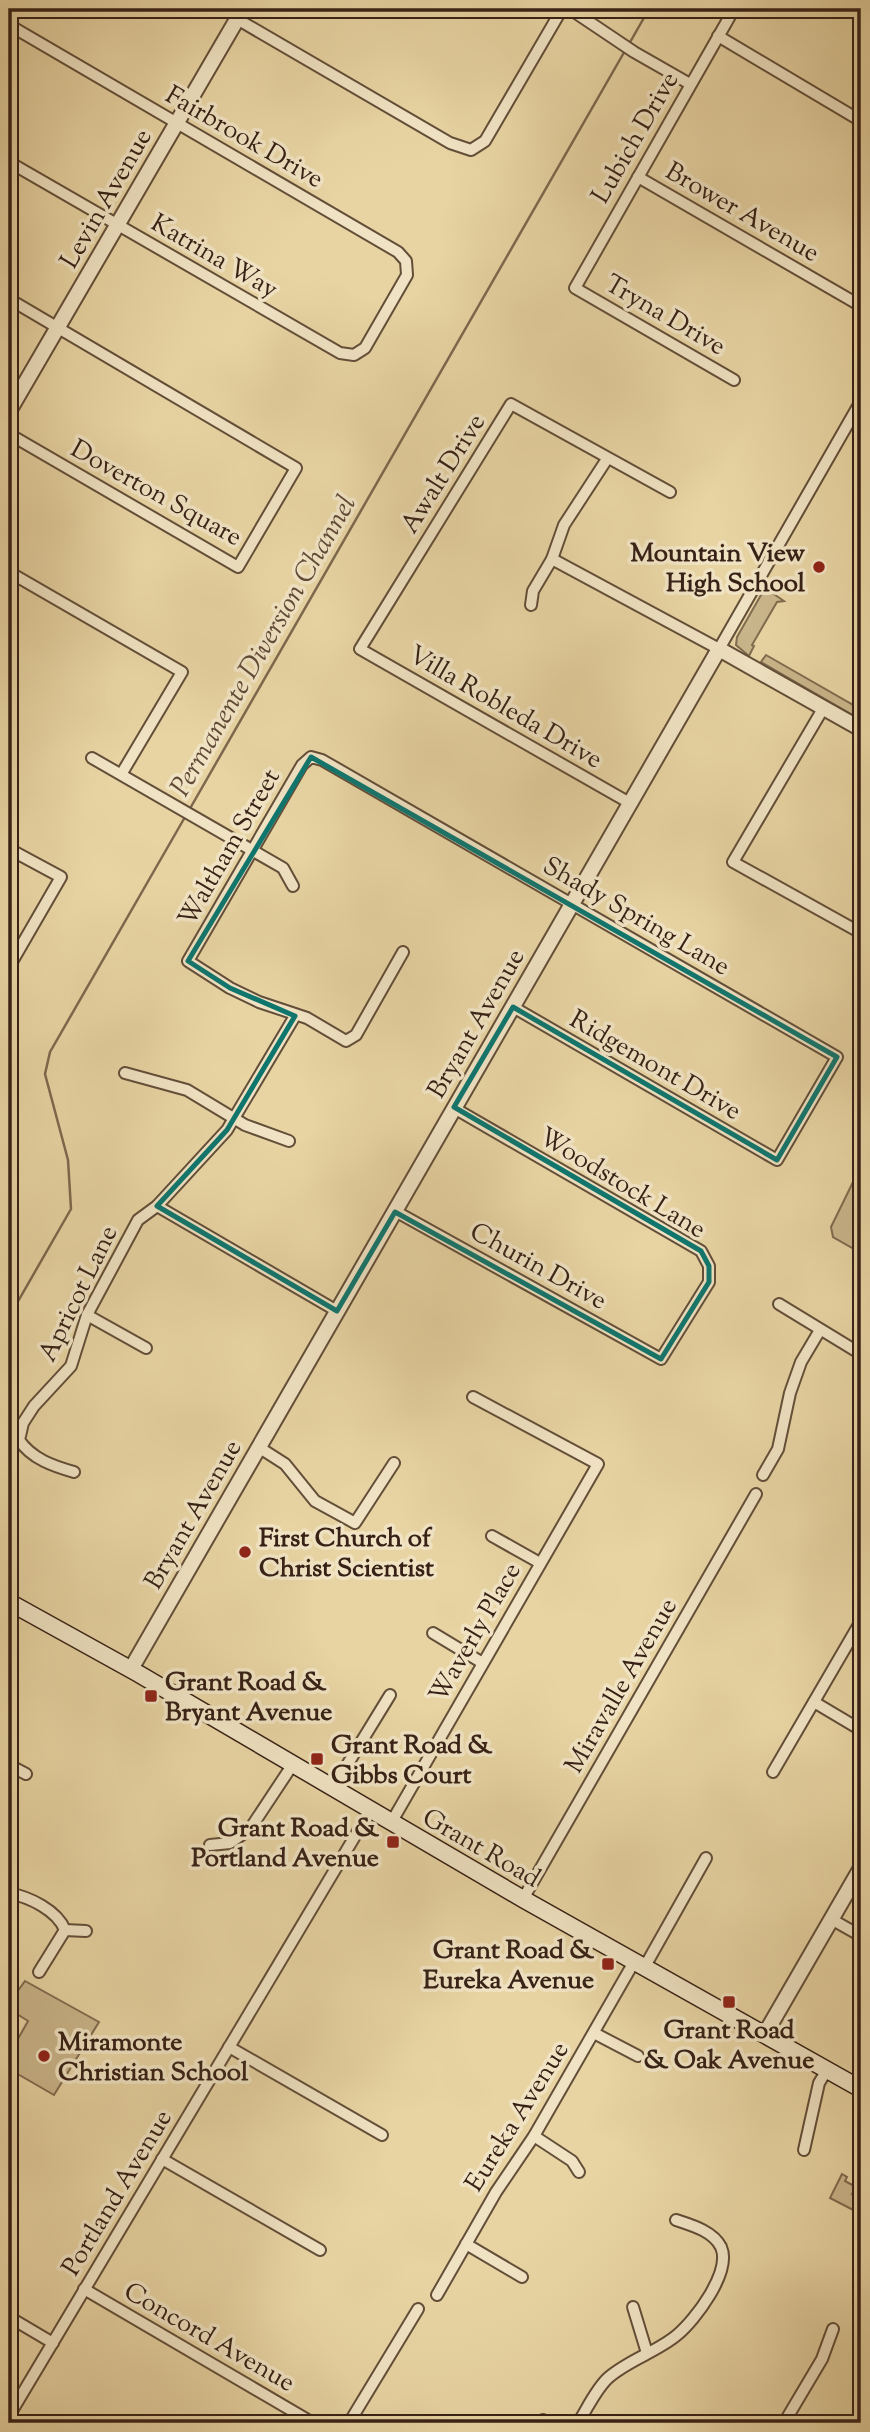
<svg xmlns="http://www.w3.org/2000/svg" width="870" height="2432" viewBox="0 0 870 2432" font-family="'Sorts Mill Goudy',serif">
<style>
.green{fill:#cab68b;stroke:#806c50;stroke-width:2}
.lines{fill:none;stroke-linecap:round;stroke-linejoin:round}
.stream{stroke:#7d684e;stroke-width:2.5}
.minor-casing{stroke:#634e39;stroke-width:14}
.tertiary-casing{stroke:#634e39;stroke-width:18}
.secondary-casing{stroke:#372116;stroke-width:19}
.minor{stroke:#f0e3c3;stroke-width:10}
.tertiary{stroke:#f0e3c3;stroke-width:14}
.secondary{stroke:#f0e3c3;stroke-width:16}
.marked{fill:none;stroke:#0f766e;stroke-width:5;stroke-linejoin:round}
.poi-dot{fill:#8f2418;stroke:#f0e3c3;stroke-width:2.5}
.labels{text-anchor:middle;stroke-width:7;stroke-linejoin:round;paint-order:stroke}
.street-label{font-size:26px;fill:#372116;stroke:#f0e3c3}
.poi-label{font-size:26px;font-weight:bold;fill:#372116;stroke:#f0e3c3;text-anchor:start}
.water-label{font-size:28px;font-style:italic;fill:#604a37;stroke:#f0e3c3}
</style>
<rect width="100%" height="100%" fill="#e8d4a3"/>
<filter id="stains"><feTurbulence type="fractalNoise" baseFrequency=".00286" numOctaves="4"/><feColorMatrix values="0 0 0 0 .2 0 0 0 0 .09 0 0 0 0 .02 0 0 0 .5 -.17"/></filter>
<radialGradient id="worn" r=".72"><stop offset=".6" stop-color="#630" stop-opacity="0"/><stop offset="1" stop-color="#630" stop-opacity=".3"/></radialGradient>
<g class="green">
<path d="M765,588l19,13 -7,1 -25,43 2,1 -5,10 -13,-11 1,-8z"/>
<path d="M766,655l94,54 -4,8 -95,-55z"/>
<path d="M861,1173v80l-28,-16 -2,-10 24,-49z"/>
<path d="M25,1981l74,41 -45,73 -45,-26v-14l19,-34 -19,-12 3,-20 5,3z"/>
<path d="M842,2174l5,3 -2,4 11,6 -4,7 6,3 3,-5v22l-31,-16z"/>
</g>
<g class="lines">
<g class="stream">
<path d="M629,44l20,-35"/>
<path d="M188,812l438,-763"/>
<path d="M9,1317l62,-108 -3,-49 -23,-86 5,-22 135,-235"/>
</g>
<defs>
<g id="minor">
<path d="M570,9l64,43 56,32"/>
<path d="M734,9l-159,279 159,92"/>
<path d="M237,19l213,124 21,7 14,-9 77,-132"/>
<path d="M9,25l389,227 8,9 1,14 -42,73 -11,7 -14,-2 -331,-191"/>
<path d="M718,36l143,85"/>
<path d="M638,177l223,129"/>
<path d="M9,299l287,169 -58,99 -229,-133"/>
<path d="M552,559l167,90 142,-248"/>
<path d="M9,572l173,100 -60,101"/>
<path d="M531,605l2,-14 19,-32 12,-34 43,-66"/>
<path d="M824,707l-91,155 128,71"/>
<path d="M92,758l191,110 10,18"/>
<path d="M628,802l-268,-153 151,-245 159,88"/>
<path d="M9,849l52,28 -52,90"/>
<path d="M403,952l-47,83 -10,6 -39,-23 -48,-16 -29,-14 -42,-27 114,-196 9,-8 11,3 515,297 -60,103 -264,-153"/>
<path d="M125,1073l62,17 58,35 44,16"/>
<path d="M157,1206l180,105"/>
<path d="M395,1211l266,148 48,-77v-16l-8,-15 -247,-143"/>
<path d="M779,1304l82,50"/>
<path d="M87,1315l59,33"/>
<path d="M260,1448l25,16 30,37 40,22 39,-60"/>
<path d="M74,1472c-21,-6 -42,-13 -55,-32l4,-17 11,-17 37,-40 16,-51 51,-95 19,-14 70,-76 68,-114"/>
<path d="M763,1475l15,-26 12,-56 11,-31 19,-32"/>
<path d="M492,1536l48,27"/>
<path d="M433,1633l48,29"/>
<path d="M814,1702l47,28"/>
<path d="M9,1765l17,9"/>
<path d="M773,1772l88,-151"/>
<path d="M333,1788l57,-93"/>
<path d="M391,1823l207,-359 -125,-67"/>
<path d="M210,1845l20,-2 20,-14 43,-65"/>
<path d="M9,1893c20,4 48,17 56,37l21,1"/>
<path d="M523,1899l233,-405"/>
<path d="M831,1919l30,17"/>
<path d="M644,1968l62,-110"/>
<path d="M39,1972l26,-42"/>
<path d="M594,2033l44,23"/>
<path d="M229,2047l153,88"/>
<path d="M534,2136l38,25 7,11"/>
<path d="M804,2150l15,-67 8,-13"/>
<path d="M162,2159l158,91"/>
<path d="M466,2244l56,33"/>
<path d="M84,2289l229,134"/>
<path d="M437,2295l59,-103 38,-56 100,-174"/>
<path d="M633,2307l14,46"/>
<path d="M9,2317l44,26"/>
<path d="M9,2416l361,-605"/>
<path d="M349,2423l69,-114"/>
<path d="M538,2423l5,-3 5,3"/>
<path d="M578,2423c9,-14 18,-34 30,-45 20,-18 49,-26 69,-43 18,-15 55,-63 44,-88 -8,-16 -30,-22 -45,-27"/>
<path d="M784,2423l38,-64 11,-30"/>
</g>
<g id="tertiary">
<path d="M9,411l234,-402"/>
<path d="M131,1669l588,-1020 142,80"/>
<path d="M765,2034l96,-166"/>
</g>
<path id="secondary" d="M9,1602l130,72 384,225 338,190"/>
</defs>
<use href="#minor" class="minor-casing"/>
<use href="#tertiary" class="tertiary-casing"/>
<use href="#secondary" class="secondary-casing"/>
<use href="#minor" class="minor"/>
<use href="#tertiary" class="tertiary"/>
<use href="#secondary" class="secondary"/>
</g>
<path class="marked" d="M311,757l526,300 -60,103 -264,-153 -59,100 247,144 8,15v16l-48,77 -266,-147 -58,99 -180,-105 70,-76 68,-114 -65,-28 -42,-27z"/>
<g class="poi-dot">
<circle cx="819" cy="567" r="7"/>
<circle cx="245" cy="1552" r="7"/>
<rect x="144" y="1689" width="14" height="14" rx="3.5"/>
<rect x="310" y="1752" width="14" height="14" rx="3.5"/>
<rect x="386" y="1835" width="14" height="14" rx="3.5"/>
<rect x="601" y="1957" width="14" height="14" rx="3.5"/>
<rect x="722" y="1995" width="14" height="14" rx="3.5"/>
<circle cx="44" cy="2056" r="7"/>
</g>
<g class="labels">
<g class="street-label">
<text transform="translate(245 136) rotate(30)" y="9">Fairbrook Drive</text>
<text transform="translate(634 137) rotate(-60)" y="9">Lubich Drive</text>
<text transform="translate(105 198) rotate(-60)" y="9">Levin Avenue</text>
<text transform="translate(743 211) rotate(30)" y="9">Brower Avenue</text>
<text transform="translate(215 255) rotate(30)" y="9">Katrina Way</text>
<text transform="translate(666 314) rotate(30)" y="9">Tryna Drive</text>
<text transform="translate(442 473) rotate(-58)" y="9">Awalt Drive</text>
<text transform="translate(157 492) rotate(29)" y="9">Doverton Square</text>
<text transform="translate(506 706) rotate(30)" y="9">Villa Robleda Drive</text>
<text transform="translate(228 847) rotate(-60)" y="9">Waltham Street</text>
<text transform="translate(637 915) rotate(30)" y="9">Shady Spring Lane</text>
<text transform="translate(475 1023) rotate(-60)" y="9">Bryant Avenue</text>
<text transform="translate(656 1064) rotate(30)" y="9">Ridgemont Drive</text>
<text transform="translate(623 1182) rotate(31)" y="9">Woodstock Lane</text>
<text transform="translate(539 1265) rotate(29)" y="9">Churin Drive</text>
<text transform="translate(77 1293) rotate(-64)" y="9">Apricot Lane</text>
<text transform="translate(192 1514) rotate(-60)" y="9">Bryant Avenue</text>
<text transform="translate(474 1632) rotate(-60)" y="9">Waverly Place</text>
<text transform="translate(620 1685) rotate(-60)" y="9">Miravalle Avenue</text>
<text transform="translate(482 1847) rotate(30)" y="9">Grant Road</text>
<text transform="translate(516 2116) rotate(-58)" y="9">Eureka Avenue</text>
<text transform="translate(116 2192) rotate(-59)" y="9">Portland Avenue</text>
<text transform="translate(210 2336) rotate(30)" y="9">Concord Avenue</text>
</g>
<g class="poi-label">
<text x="805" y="561" text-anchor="end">Mountain View<tspan x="805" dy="30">High School</tspan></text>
<text x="259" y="1546">First Church of<tspan x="259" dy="30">Christ Scientist</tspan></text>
<text x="165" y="1690">Grant Road &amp;<tspan x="165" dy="30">Bryant Avenue</tspan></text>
<text x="331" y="1753">Grant Road &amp;<tspan x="331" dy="30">Gibbs Court</tspan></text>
<text x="379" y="1836" text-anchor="end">Grant Road &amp;<tspan x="379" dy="30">Portland Avenue</tspan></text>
<text x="594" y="1958" text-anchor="end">Grant Road &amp;<tspan x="594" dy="30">Eureka Avenue</tspan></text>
<text x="729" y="2038" text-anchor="middle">Grant Road<tspan x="729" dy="30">&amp; Oak Avenue</tspan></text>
<text x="58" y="2050">Miramonte<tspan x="58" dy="30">Christian School</tspan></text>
</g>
<g class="water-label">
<text transform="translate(262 645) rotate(-60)" y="10">Permanente Diversion Channel</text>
</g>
</g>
<rect width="870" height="2432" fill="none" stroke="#e8d4a3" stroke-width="35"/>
<rect x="10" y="10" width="849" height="2411" fill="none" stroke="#372116" stroke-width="3.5"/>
<rect x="18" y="18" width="835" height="2397" fill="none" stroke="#372116" stroke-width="2"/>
<rect width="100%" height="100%" filter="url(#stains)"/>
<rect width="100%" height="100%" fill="url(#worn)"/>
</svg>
